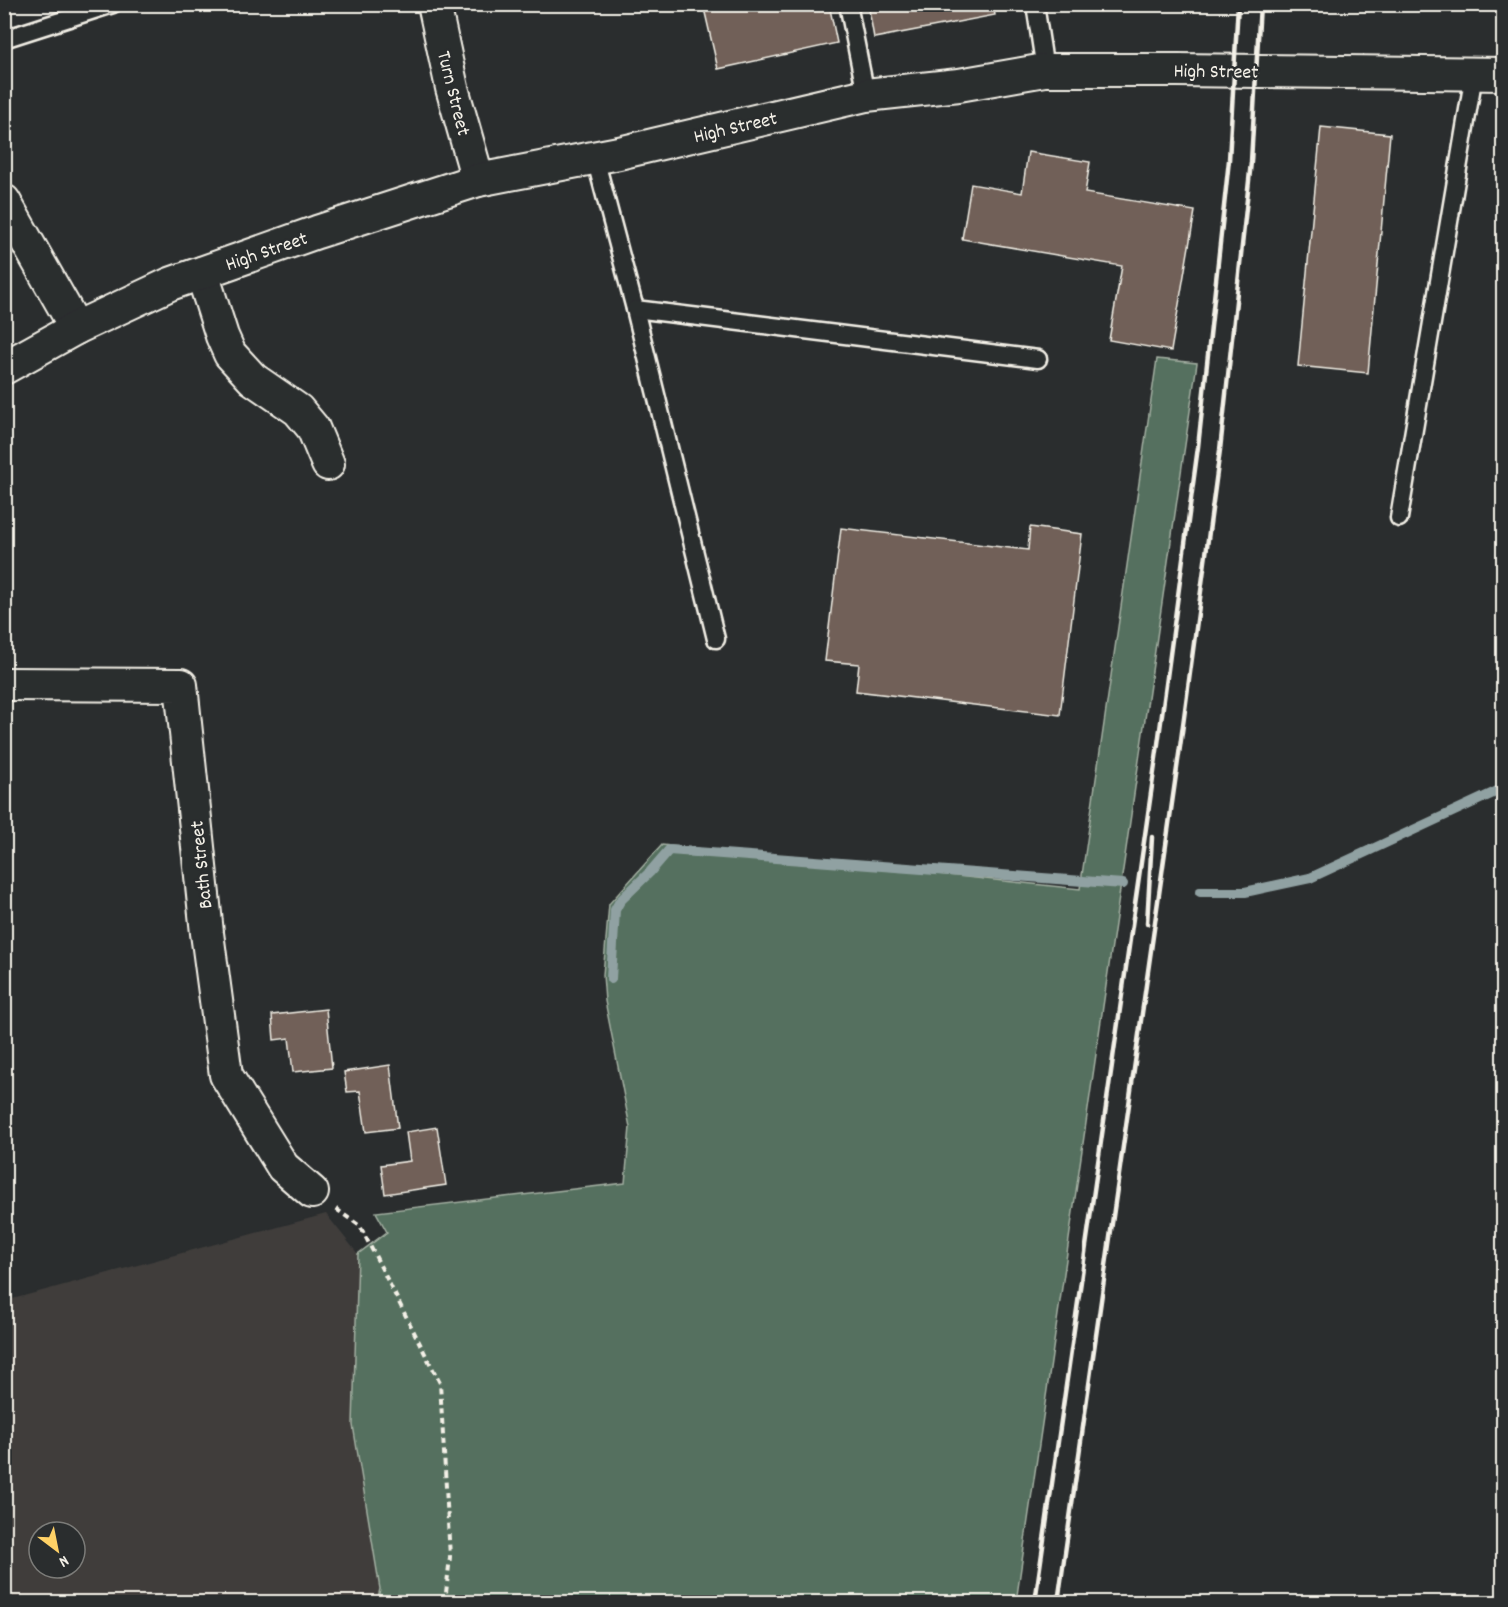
<svg xmlns="http://www.w3.org/2000/svg" width="1508" height="1607" viewBox="0 0 1508 1607" font-family="Dekko,sans-serif">
<style>
.built{fill:#3f3d3b;fill-rule:evenodd}
.green{fill:#55705e;stroke:#a4b0a3;stroke-width:1.5}
.lines{fill:none;stroke-linecap:round;stroke-linejoin:round}
.stream{stroke:#90a1a2;stroke-width:10}
.building{fill:#716158;stroke:#f4f1e8;stroke-width:1.5}
.service-casing{stroke:#f4f1e8;stroke-width:21}
.minor-casing{stroke:#f4f1e8;stroke-width:36}
.path{stroke:#f4f1e8;stroke-width:4;stroke-dasharray:6 4.5;stroke-linecap:butt}
.service{stroke:#2a2d2e;stroke-width:16}
.minor{stroke:#2a2d2e;stroke-width:32}
.rail{stroke:#f4f1e8;stroke-width:4.5}
.labels{text-anchor:middle;stroke-width:5;stroke-linejoin:round;paint-order:stroke}
.street-label{font-size:20px;fill:#f4f1e8;stroke:#2a2d2e}
</style>
<rect width="100%" height="100%" fill="#2a2d2e"/>
<filter id="ink" filterUnits="userSpaceOnUse"><feTurbulence type="fractalNoise" baseFrequency=".0167" numOctaves="2"/><feDisplacementMap in="SourceGraphic" scale="12" xChannelSelector="R" yChannelSelector="G"/><feConvolveMatrix kernelMatrix="1 2 1 2 8 2 1 2 1" color-interpolation-filters="sRGB"/></filter>
<g filter="url(#ink)">
<path class="built" d="M326,1214l32,40 -5,171 27,164 -3,13h-372v-301zM39,1532h36v36h-36z"/>
<path class="green" d="M1157,359l40,4 -181,1239h-639l3,-13 -27,-164 5,-171 29,-22 -11,-20 249,-29 5,-56 -25,-126 -2,-26 6,-71 53,-59 418,44z"/>
<g class="lines">
<g class="stream">
<path d="M1200,892h45l65,-14 194,-90"/>
<path d="M611,979l4,-69 5,-9 30,-29 19,-22 454,34"/>
</g>
</g>
<g class="building">
<path d="M703,4h126l8,39 -119,26z"/>
<path d="M868,4h125l2,11 -121,23z"/>
<path d="M1321,127l69,7 -22,239 -70,-7z"/>
<path d="M1028,152l62,10 -5,31 110,18 -24,140 -62,-11 13,-74 -160,-27 9,-55 51,9z"/>
<path d="M1030,527l52,7 -22,181 -204,-24 3,-27 -34,-3 16,-133 187,22z"/>
<path d="M326,1009l6,59 -39,4 -4,-34 -15,2 -2,-25z"/>
<path d="M390,1065l8,63 -32,4 -6,-41 -13,1 -3,-20z"/>
<path d="M437,1127l9,58 -61,9 -4,-29 29,-4 -4,-29z"/>
</g>
<g class="lines">
<defs>
<g id="service">
<path d="M848,4l18,91"/>
<path d="M1035,4l10,66"/>
<path d="M4,39l109,-35"/>
<path d="M595,158l40,151 81,330"/>
<path d="M635,309l403,50"/>
<path d="M1399,518l75,-444"/>
</g>
<g id="minor">
<path d="M434,4l18,84 26,92"/>
<path d="M4,201l72,127"/>
<path d="M202,273l20,63 8,18 23,25 45,31 15,18 15,36"/>
<path d="M4,368l72,-40 94,-44 147,-52 161,-52 141,-27 247,-58 93,-10 86,-15h132l327,4"/>
<path d="M4,684l177,1 26,248 19,142 57,92 29,25"/>
</g>
</defs>
<use href="#service" class="service-casing"/>
<use href="#minor" class="minor-casing"/>
<path class="path" d="M336,1209l24,17 80,157 10,174 -5,45"/>
<use href="#service" class="service"/>
<use href="#minor" class="minor"/>
<g class="rail">
<path d="M1147,924l5,-87"/>
<path d="M1035,1602l123,-858 40,-297 31,-287 9,-156"/>
<path d="M1058,1602l122,-855 40,-297 31,-288 9,-158"/>
</g>
</g>
</g>
<g class="labels">
<g class="street-label">
<text transform="translate(1216 70) rotate(1)" y="7">High Street</text>
<text transform="translate(455 93) rotate(76)" y="7">Turn Street</text>
<text transform="translate(735 126) rotate(-13)" y="7">High Street</text>
<text transform="translate(266 250) rotate(-19)" y="7">High Street</text>
<text transform="translate(200 865) rotate(-96)" y="7">Bath Street</text>
</g>
</g>
<rect width="1508" height="1607" fill="none" stroke="#2a2d2e" stroke-width="24"/>
<rect x="12" y="12" width="1484" height="1583" fill="none" stroke="#f4f1e8" stroke-width="2" filter="url(#ink)"/>
<g transform="translate(57 1550) rotate(148)"><circle r="28" fill="#2a2d2e" stroke="#7b7b78" stroke-width="1.5"/>
<path d="M0-4.5L10 22L0 15L-10 22Z" fill="#ffd166"/>
<text y="-9" font-size="16" font-weight="bold" text-anchor="middle" fill="#f4f1e8">N</text>
</g>
</svg>
